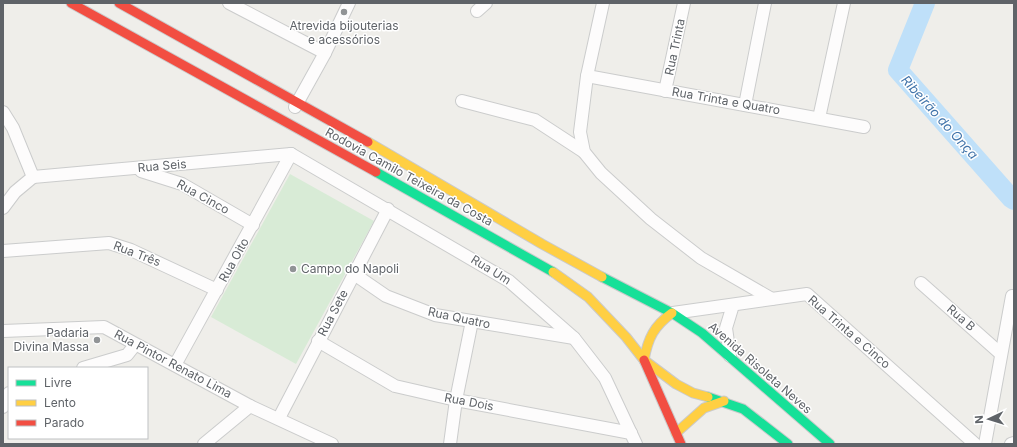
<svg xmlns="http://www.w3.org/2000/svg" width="1017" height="447" viewBox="0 0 1017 447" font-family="Inter,sans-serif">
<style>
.green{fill:#d8ebd6}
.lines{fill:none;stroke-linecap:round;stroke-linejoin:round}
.river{stroke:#bfe0f9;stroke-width:20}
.street-casing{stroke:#cbcccc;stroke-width:14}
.fast-casing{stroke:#cacacb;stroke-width:11}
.slow-casing{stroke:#cacacb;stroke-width:11}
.jam-casing{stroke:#cacacb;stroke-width:11}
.street{stroke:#fdfcfc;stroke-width:12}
.fast{stroke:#16e098;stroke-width:9}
.slow{stroke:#ffcf43;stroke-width:9}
.jam{stroke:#f24e42;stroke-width:9}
.poi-dot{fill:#919496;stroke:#fff;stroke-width:1.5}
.labels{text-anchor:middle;stroke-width:3;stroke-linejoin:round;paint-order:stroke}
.poi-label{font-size:12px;fill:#5f6368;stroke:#fff}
.street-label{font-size:12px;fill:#5f6368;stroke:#fff}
.water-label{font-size:13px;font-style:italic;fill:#4174aa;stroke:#fff}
</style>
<rect width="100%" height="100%" fill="#efeeea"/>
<path class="green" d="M290,174l84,47 -78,143 -85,-47z"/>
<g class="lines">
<path class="river" d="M925,3l-27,67 113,128 3,2"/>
<defs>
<g id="street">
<path d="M229,3l96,50"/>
<path d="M603,3l-16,73 -7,56 4,20 17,21 50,46 50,39 71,41"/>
<path d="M477,11l9,-8"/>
<path d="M587,76l277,51"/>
<path d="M665,91l19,-88"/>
<path d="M462,101l73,19 49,32"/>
<path d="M745,105l20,-102"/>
<path d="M295,107l30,-54 24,-50"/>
<path d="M3,112l10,16 20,49"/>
<path d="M819,118l25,-115"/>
<path d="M291,154l218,127 65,57 31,40 31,66"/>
<path d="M141,171l41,13 71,41"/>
<path d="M33,177l258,-23"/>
<path d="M3,208l12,-16 18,-15"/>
<path d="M3,251l106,-8 22,7 86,40"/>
<path d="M354,274l32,22 49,19 139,23"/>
<path d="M921,283l80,71"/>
<path d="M673,313l134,-19 168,150"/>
<path d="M3,331l101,-4 146,79 82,38"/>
<path d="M318,341l77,45 61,14 175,33"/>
<path d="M730,356l-4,-28 7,-23"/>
<path d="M175,365l116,-211"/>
<path d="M83,368l44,-13 8,-10"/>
<path d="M3,407l6,-14"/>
<path d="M279,418l109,-209"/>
<path d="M204,444l46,-38"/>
<path d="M450,444l6,-44 16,-79"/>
<path d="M985,444l27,-148"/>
<path d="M1011,444l3,-1"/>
</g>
<g id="fast">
<path d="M376,172l177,100"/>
<path d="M602,277l70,36 30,20 128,111"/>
<path d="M708,397l35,12 45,35"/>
</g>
<g id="slow">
<path d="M368,142l174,102 60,33"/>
<path d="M553,272l35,25 38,40 18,23 32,24 17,9 15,4"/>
<path d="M644,360c4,-22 10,-34 28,-47"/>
<path d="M676,433l28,-25 20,-7"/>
</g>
<g id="jam">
<path d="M71,3l305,169"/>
<path d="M119,3l249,139"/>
<path d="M644,360l37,84"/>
</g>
</defs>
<use href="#street" class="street-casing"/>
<use href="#fast" class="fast-casing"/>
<use href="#slow" class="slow-casing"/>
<use href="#jam" class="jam-casing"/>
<use href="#street" class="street"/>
<use href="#fast" class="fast"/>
<use href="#slow" class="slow"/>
<use href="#jam" class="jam"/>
</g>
<g class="poi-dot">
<circle cx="344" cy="12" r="4"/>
<circle cx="293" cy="269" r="4"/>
<circle cx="97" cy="340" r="4"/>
</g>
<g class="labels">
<g class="poi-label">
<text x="344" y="30">Atrevida bijouterias<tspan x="344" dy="14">e acessórios</tspan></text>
<text x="301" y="273" text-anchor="start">Campo do Napoli</text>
<text x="89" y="337" text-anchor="end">Padaria<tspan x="89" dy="14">Divina Massa</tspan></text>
</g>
<g class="street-label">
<text transform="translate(675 47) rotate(-78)" y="4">Rua Trinta</text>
<text transform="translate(726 101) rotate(10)" y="4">Rua Trinta e Quatro</text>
<text transform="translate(162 166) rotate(-5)" y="4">Rua Seis</text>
<text transform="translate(409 177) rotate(29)" y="4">Rodovia Camilo Teixeira da Costa</text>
<text transform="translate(203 197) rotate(29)" y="4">Rua Cinco</text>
<text transform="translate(137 254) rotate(21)" y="4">Rua Três</text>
<text transform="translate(234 260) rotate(-61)" y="4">Rua Oito</text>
<text transform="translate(491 270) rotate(32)" y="4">Rua Um</text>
<text transform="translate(333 313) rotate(-62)" y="4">Rua Sete</text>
<text transform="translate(459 318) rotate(12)" y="4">Rua Quatro</text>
<text transform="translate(961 318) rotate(41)" y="4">Rua B</text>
<text transform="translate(849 332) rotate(41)" y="4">Rua Trinta e Cinco</text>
<text transform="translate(173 364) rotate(28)" y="4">Rua Pintor Renato Lima</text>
<text transform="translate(760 368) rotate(41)" y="4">Avenida Risoleta Neves</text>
<text transform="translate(469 402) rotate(11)" y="4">Rua Dois</text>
</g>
<g class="water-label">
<text transform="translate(940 117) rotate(48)" y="5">Ribeirão do Onça</text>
</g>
</g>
<rect width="1017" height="447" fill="none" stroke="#5f6368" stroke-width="8"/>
<rect x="8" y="367" width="140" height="72" fill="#ffffff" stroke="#bfc1c3"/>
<rect x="16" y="380" width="20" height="6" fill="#16e098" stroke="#bfc1c3"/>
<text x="44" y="387" font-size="12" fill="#5f6368">Livre</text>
<rect x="16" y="400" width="20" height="6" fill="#ffcf43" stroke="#bfc1c3"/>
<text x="44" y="407" font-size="12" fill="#5f6368">Lento</text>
<rect x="16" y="420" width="20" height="6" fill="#f24e42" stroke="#bfc1c3"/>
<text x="44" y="427" font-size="12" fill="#5f6368">Parado</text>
<g transform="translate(989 419) rotate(266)" stroke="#ffffff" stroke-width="3" paint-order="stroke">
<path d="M0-3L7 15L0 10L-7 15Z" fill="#5f6368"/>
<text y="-6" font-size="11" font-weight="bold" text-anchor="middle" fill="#5f6368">N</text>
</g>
</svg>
